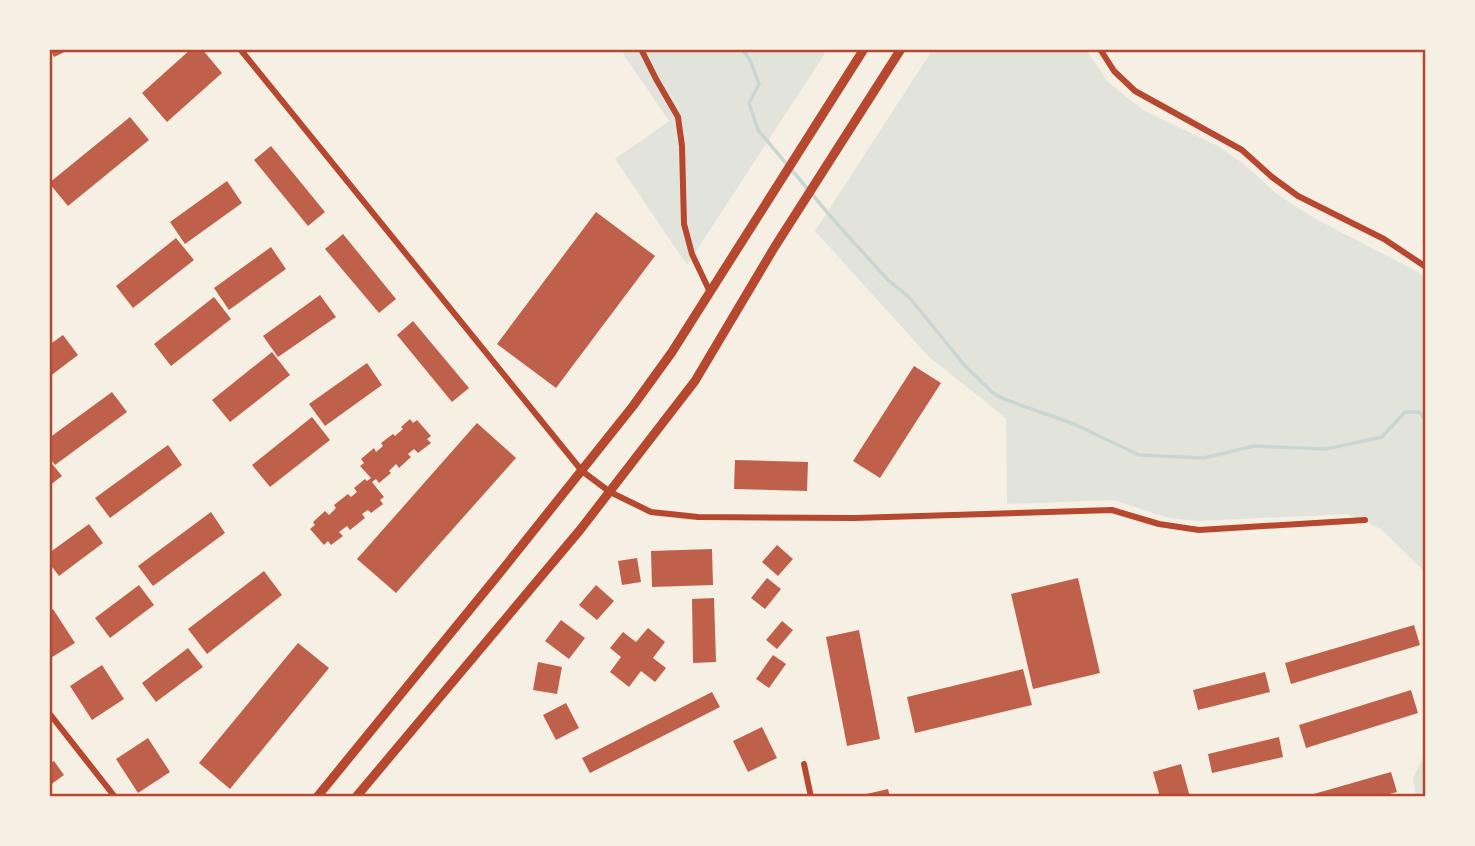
<svg xmlns="http://www.w3.org/2000/svg" width="1475" height="846" viewBox="0 0 1475 846" font-family="'DejaVu Sans',sans-serif">
<style>
.green{fill:#e2e4dc}
.lines{fill:none;stroke-linecap:round;stroke-linejoin:round}
.stream{stroke:#c9d6d2;stroke-width:3.5}
.building{fill:#bf614a}
.minor{stroke:#b5482f;stroke-width:6}
.secondary{stroke:#b5482f;stroke-width:9}
.neatline{fill:none;stroke:#b5482f;stroke-width:2.5}
</style>
<rect width="100%" height="100%" fill="#f6efe4"/>
<g class="green">
<path d="M620,49h208l-141,216 -72,-106 54,-38z"/>
<path d="M933,49h153l22,33 35,28 75,36 27,19 32,29 35,23 106,55 8,7v294l-45,-44 -34,-15 -148,7 -30,-3 -56,-18 -106,4 -1,-86 -77,-61 -114,-126z"/>
<path d="M1426,751v46h-10l-3,-19z"/>
</g>
<g class="lines">
<path class="stream" d="M742,49l8,11 9,24 -10,19 9,27 80,95 51,56 20,16 57,70 27,26 11,6 70,25 65,31 65,3 50,-12 72,3 56,-12 23,-25h14l7,8"/>
</g>
<g class="building">
<path d="M50,49h21l-17,8z"/>
<path d="M191,49h11l20,24 -55,49 -25,-29z"/>
<path d="M130,117l19,23 -81,66 -19,-23z"/>
<path d="M271,146l54,66 -17,14 -54,-66z"/>
<path d="M227,181l15,22 -57,41 -15,-22z"/>
<path d="M596,212l59,44 -99,132 -59,-44z"/>
<path d="M343,234l53,65 -17,14 -54,-64z"/>
<path d="M176,238l18,22 -61,48 -17,-22z"/>
<path d="M271,247l15,22 -57,41 -15,-22z"/>
<path d="M320,295l16,22 -58,40 -15,-21z"/>
<path d="M214,297l17,22 -60,47 -17,-22z"/>
<path d="M413,321l56,67 -17,14 -55,-67z"/>
<path d="M63,335l15,20 -29,22v-32z"/>
<path d="M272,352l18,23 -60,47 -18,-22z"/>
<path d="M367,363l15,22 -57,41 -16,-22z"/>
<path d="M914,366l27,17 -61,95 -27,-17z"/>
<path d="M112,392l15,20 -72,53 -6,-8v-19z"/>
<path d="M312,417l18,23 -60,47 -18,-22z"/>
<path d="M410,419l3,4 4,-3 14,16 -4,3 4,4 -13,10 -4,-4 -6,5 3,3 -12,11 -3,-4 -7,7 2,2 -12,10 -3,-4 -4,3 12,15 -4,3 3,4 -12,9 -3,-3 -6,4 3,4 -15,12 -3,-4 -8,6 4,4 -12,9 -3,-4 -4,4 -14,-16 5,-4 -2,-3 12,-11 4,4 7,-7 -2,-3 14,-11 3,3 6,-5 -3,-4 11,-9 2,2 4,-3 -11,-12 4,-3 -3,-4 13,-11 2,4 7,-6 -2,-3 12,-9 2,2 8,-7 -2,-2z"/>
<path d="M477,423l39,35 -120,135 -39,-34z"/>
<path d="M168,445l14,20 -72,53 -15,-20z"/>
<path d="M49,460l13,16 -13,10z"/>
<path d="M735,460l73,2 -1,29 -73,-2z"/>
<path d="M211,512l14,21 -72,53 -15,-20z"/>
<path d="M89,524l14,19 -44,33 -10,-13v-10z"/>
<path d="M777,545l16,14 -15,17 -16,-14z"/>
<path d="M712,549l1,36 -61,2 -1,-36z"/>
<path d="M637,558l4,24 -19,3 -4,-24z"/>
<path d="M264,571l18,24 -75,59 -19,-25z"/>
<path d="M767,578l14,11 -16,20 -14,-11z"/>
<path d="M1078,578l22,95 -67,16 -22,-95z"/>
<path d="M139,585l15,20 -44,33 -15,-20z"/>
<path d="M596,585l18,16 -17,19 -18,-15z"/>
<path d="M714,598l2,64 -23,1 -1,-64z"/>
<path d="M53,609l22,34 -26,16v-48z"/>
<path d="M561,620l24,18 -16,21 -24,-18z"/>
<path d="M782,621l11,9 -16,19 -11,-9z"/>
<path d="M1414,625l6,20 -129,39 -6,-21z"/>
<path d="M648,628l17,14 -12,16 13,10 -11,14 -14,-11 -12,16 -19,-15 11,-15 -11,-9 13,-16 13,10z"/>
<path d="M859,630l21,109 -33,7 -21,-109z"/>
<path d="M298,643l31,25 -99,121 -31,-26z"/>
<path d="M188,648l15,19 -47,35 -14,-19z"/>
<path d="M773,655l13,9 -17,24 -13,-9z"/>
<path d="M538,662l24,5 -5,27 -24,-4z"/>
<path d="M102,665l22,34 -32,21 -22,-34z"/>
<path d="M1023,669l9,36 -117,28 -8,-36z"/>
<path d="M1265,672l5,20 -72,18 -5,-20z"/>
<path d="M1411,690l7,23 -112,35 -7,-23z"/>
<path d="M712,692l8,15 -130,66 -8,-15z"/>
<path d="M566,703l13,25 -23,12 -13,-25z"/>
<path d="M762,727l15,31 -29,14 -15,-31z"/>
<path d="M1279,737l4,20 -71,16 -4,-19z"/>
<path d="M148,738l22,34 -32,21 -22,-34z"/>
<path d="M54,761l10,14 -15,11v-22z"/>
<path d="M1181,764l9,33h-30l-7,-25z"/>
<path d="M1391,772l6,20 -19,5h-75z"/>
<path d="M888,789l2,8h-31l-1,-1z"/>
</g>
<g class="lines">
<g class="minor">
<path d="M240,49l342,422 28,21 41,20 47,5 157,1 257,-8 47,14 40,6 166,-10"/>
<path d="M641,49l15,30 22,38 4,29 2,78 8,30 18,38"/>
<path d="M1100,49l14,22 21,20 107,59 30,27 26,19 86,43 42,28"/>
<path d="M49,713l66,84"/>
<path d="M804,764l7,33"/>
</g>
<g class="secondary">
<path d="M317,797l190,-233 126,-158 39,-54 192,-303"/>
<path d="M356,797l224,-267 115,-149 79,-133 127,-199"/>
</g>
</g>
<rect width="1475" height="846" fill="none" stroke="#f6efe4" stroke-width="102"/>
<rect x="51" y="51" width="1373" height="744" class="neatline"/>
</svg>
